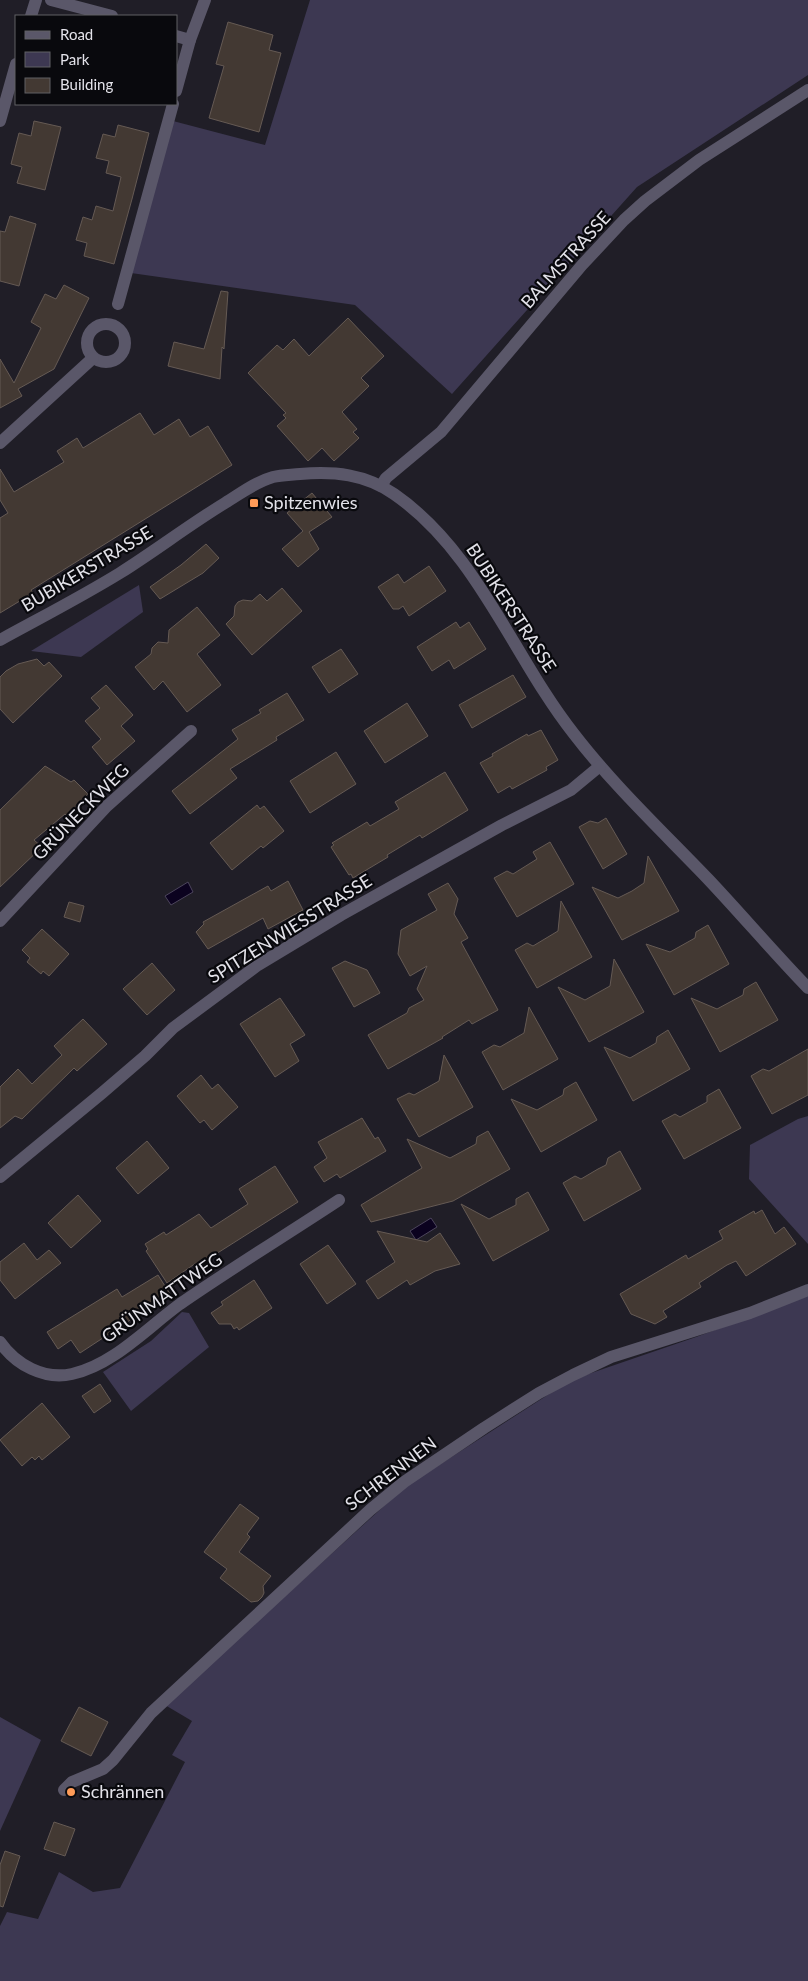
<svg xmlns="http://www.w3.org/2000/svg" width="808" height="1981" viewBox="0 0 808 1981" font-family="Lato,sans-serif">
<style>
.green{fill:#3d3852}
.water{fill:#0b021f;stroke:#4c455c}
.building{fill:#433933;stroke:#655a54}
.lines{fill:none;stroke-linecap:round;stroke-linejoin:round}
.minor{stroke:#5a5769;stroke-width:12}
.poi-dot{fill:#fe9b58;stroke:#09090d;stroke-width:2}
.labels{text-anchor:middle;stroke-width:4.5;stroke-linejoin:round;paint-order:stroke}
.street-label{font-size:18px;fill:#e3e2e9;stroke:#09090d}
.poi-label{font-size:18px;fill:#e3e2e9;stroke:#09090d;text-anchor:start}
</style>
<rect width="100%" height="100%" fill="#201e27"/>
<g class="green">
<path d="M310,0h498v75l-171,112 -185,207 -97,-89 -224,-32 42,-152 92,24z"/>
<path d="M139,585l4,27 -62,45 -50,-6z"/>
<path d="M808,1116v128l-59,-65 1,-34 48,-26z"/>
<path d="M808,1296v685h-808v-55l7,-14 31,7 21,-47 34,20 27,-4 65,-126 -13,-7 20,-34 -27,-16 240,-218 166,-107 125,-43z"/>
<path d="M182,1312l7,1 20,34 -78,64 -28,-39 48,-31z"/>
<path d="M0,1717l41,23 -41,91z"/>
</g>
<g class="water">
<path d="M188,882l5,10 -22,13 -6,-9z"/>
<path d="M431,1218l6,9 -21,13 -6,-9z"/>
</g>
<g class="building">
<path d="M228,22l45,13 -4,15 12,3 -22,79 -50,-14 15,-52 -8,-2z"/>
<path d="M34,121l27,6 -16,63 -28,-7 5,-16 -11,-3 8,-31 12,3z"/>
<path d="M118,125l31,8 -17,66 -18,65 -30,-8 3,-13 -11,-3 7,-23 9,3 4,-14 17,5 8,-34 -15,-4 3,-12 -13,-3 7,-24 12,3z"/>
<path d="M10,216l26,8 -17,62 -19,-5v-50l5,1z"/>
<path d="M64,285l25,13 -35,71 -36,20 4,7 -22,12v-49l14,24 27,-55 -10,-6 14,-28 11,5z"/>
<path d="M221,291l7,1 -4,57 -2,-2 -2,32 -52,-13 6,-24 30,7z"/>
<path d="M348,318l36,38 -23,22 8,8 -27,26 15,17 -4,3 6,6 -25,23 -12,-13 -14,13 -31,-35 9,-8 -3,-3 3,-2 -38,-40 29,-28 6,5 11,-11 15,17z"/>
<path d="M140,413l14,22 25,-16 11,18 18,-11 24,39 -201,125 2,3 -33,20v-95l8,-5 -8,-13v-31l14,23 50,-30 -7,-11 20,-13 6,10z"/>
<path d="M312,493l20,24 -23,15 10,17 -21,18 -16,-18 21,-18 -16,-18z"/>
<path d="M206,544l13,14 -16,15 -43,26 -10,-12 31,-22z"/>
<path d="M429,566l17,25 -37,25 -6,-10 -4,3h-6l-15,-22 20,-13 6,9z"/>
<path d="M282,588l20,23 -50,44 -26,-31 8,-8 1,-10 3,-4 5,-2 9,1 8,-7 7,7z"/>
<path d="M197,607l23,28 -23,19 24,31 -34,27 -24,-31 -9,9 -19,-23 16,-13 1,-6 6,-6 10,1 1,-13z"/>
<path d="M456,622l4,6 9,-6 17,27 -32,20 -5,-9 -17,11 -15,-24z"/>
<path d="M341,649l17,25 -29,19 -17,-26z"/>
<path d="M37,659l7,7 5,-4 13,14 -49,47 -13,-14v-32l6,-6 12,-7z"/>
<path d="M513,675l13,22 -54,31 -13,-23z"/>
<path d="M106,685l27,30 -12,11 14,15 -28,24 -15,-18 9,-8 -16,-18 15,-13 -9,-10z"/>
<path d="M287,693l17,27 -28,17 1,3 -47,29 7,9 -47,36 -18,-23 66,-52 -6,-9 29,-17 -2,-3z"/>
<path d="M407,703l21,33 -43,27 -21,-32z"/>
<path d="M541,730l17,30 -12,7 1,3 -35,19 -2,-3 -12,7 -18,-30 13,-7 -1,-2 35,-20 1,2z"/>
<path d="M336,752l20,32 -46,29 -20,-32z"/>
<path d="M45,766l26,16 3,-2 14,14 -21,22 -2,-2 -31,26 8,7 -42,40v-77z"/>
<path d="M445,772l23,38 -46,28 -2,-3 -33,20 1,2 -35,21 -2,-4 -2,1 -18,-28 3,-2 -2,-2 35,-21 3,4 29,-17 -4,-7z"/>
<path d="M257,805l3,4 4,-3 20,25 -21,17 -2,-2 -29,24 -22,-27z"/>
<path d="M606,818l21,36 -24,15 -24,-42 11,-6 8,2z"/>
<path d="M550,842l24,42 -57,33 -23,-39 13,-7 6,3 24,-15 -4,-7z"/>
<path d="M648,856l31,55 -57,29 -30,-53 26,11 14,-7 12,-8z"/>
<path d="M288,881l15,29 -35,19 -5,-11 -55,31 -12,-17 8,-8 -1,-2 65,-36 3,5z"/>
<path d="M448,883l10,16 -4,15 14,24 -7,4 37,68 -26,14 -3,-4 -27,17 1,1 -55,31 -20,-34 39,-22 2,-5 15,-8 -7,-11 10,-23 -17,10 -12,-22 3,-24 36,-20 -9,-16z"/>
<path d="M561,901l31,56 -55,31 -22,-38 12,-7 6,3 25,-15z"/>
<path d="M69,902l15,4 -4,16 -16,-5z"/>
<path d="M708,925l21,39 -55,31 -28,-51 24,8 25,-14 1,-6z"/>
<path d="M42,929l27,25 -20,22 -6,-5 -2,3 -14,-12 3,-4 -8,-8z"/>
<path d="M614,959l30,53 -55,30 -31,-55 27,13 25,-14z"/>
<path d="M345,961l22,9 13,23 -26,14 -22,-39z"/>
<path d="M152,963l23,27 -28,25 -24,-26z"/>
<path d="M756,982l22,38 -58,32 -29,-54 26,11 26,-14 1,-6z"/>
<path d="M280,998l25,37 -15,9 9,17 -24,16 -35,-53z"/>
<path d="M529,1007l29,52 -55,31 -21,-38 12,-7 6,2 24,-14z"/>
<path d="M83,1019l24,25 -30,27 -3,-3 -52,51 -7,-3 -15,12v-41l18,-18 14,15 30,-29 -8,-9z"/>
<path d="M668,1030l22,39 -57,32 -29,-54 26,11 26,-15 1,-6z"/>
<path d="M808,1049v46l-36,19 -21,-38 12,-7 6,2z"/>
<path d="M444,1055l29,52 -54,30 -22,-38 12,-6 5,2 25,-14z"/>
<path d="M201,1075l11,14 6,-5 20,23 -26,23 -8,-10 -4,3 -23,-27z"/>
<path d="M576,1082l21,38 -56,32 -30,-53 26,11 26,-15 1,-6z"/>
<path d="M719,1089l22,39 -57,31 -22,-38 13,-7 5,3 27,-15v-6z"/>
<path d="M362,1118l13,21 3,-2 8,14 -46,27 -3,-4 -13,8 -10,-15 13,-9 -9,-16z"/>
<path d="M488,1131l22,38 -57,32 -82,21 -10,-17 61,-37 -15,-29 43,19 26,-14 1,-7z"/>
<path d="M147,1141l22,27 -31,26 -22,-26z"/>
<path d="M620,1151l21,38 -57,32 -21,-38 12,-7 6,3 17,-10 8,-4 2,-7z"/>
<path d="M275,1166l23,36 -101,64 -1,-3 -29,20 -21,-32 2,-2 -3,-5 19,-12 2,3 33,-21 12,14 37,-24 -9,-15z"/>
<path d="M528,1192l21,38 -56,31 -32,-57 28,15 27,-14v-6z"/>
<path d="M78,1195l23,26 -30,27 -23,-25z"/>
<path d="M762,1210l13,24 9,-7 12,17 -50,32 -10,-15 -9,4 -28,18 2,4 -38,24 4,6 -12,7 -24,-10 -11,-20 66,-39 2,4 35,-20 -4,-8 35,-20 1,3z"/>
<path d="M377,1231l50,11 13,-9 20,31 -25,7 -25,14 -3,-5 -29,19 -12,-18 29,-19z"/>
<path d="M24,1243l13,17 12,-10 12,13 -46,36 -15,-19v-18z"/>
<path d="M328,1245l28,39 -29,20 -27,-40z"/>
<path d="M158,1275l12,19 -90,59 -9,-13 -13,9 -11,-17 70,-43 5,8z"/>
<path d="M254,1280l18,28 -33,22 -2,-3 -3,2 -3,-5h-12l-8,-11 12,-8 -2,-3z"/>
<path d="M100,1384l11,17 -17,12 -12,-17z"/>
<path d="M42,1403l28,34 -28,23 -3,-4 -4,4 -3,-3 -10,9 -22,-26z"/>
<path d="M240,1504l19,14 -12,16 3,3 -11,15 32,24 -8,10 1,7 -2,4 -4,4 -7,1 -31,-24 7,-9 -23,-17z"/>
<path d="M79,1707l29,15 -17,34 -30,-15z"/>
<path d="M54,1822l21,7 -10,27 -21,-7z"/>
<path d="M5,1851l15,5 -17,51 -3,-1v-41z"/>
</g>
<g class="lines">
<g class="minor">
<path d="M51,0l61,16"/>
<path d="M31,16l5,-16"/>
<path d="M176,36l14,4"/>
<path d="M176,91l14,-51 15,-40"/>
<path d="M0,121l16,-57"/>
<path d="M118,304l55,-200"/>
<circle cx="106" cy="343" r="19"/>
<path d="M0,443l93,-85"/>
<path d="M381,486l5,-8 55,-46 141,-167 42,-45 21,-19 54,-41 109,-70"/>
<path d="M0,640c40,-22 81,-43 120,-67 35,-22 69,-48 105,-70 15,-9 30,-21 48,-26 9,-2 18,-2 27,-3 34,-3 65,0 94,20 84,58 119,163 180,240 40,52 89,98 134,145 34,36 66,74 100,109"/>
<path d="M0,921l107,-115 84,-75"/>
<path d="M0,1177l102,-84 43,-37 28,-28 85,-63 83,-50 161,-90 69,-35 29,-24"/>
<path d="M0,1342c16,23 44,38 72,32 41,-9 75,-46 108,-70 52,-36 106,-69 159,-104"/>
<path d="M64,1790l8,-8 31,-13 10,-9 38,-47 219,-203 34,-28 80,-54 55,-35 34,-18 38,-18 139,-44 58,-23"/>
</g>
</g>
<g class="poi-dot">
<rect x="249" y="498" width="10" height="10" rx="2.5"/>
<circle cx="71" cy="1792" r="5"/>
</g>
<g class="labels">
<g class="street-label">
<text transform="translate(566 260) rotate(-48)" y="6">BALMSTRASSE</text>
<text transform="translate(87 569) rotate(-31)" y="6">BUBIKERSTRASSE</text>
<text transform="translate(511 608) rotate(57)" y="6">BUBIKERSTRASSE</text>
<text transform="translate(81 812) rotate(-45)" y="6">GRÜNECKWEG</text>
<text transform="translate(290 929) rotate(-32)" y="6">SPITZENWIESSTRASSE</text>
<text transform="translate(162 1298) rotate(-35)" y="6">GRÜNMATTWEG</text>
<text transform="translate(391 1474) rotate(-37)" y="6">SCHRENNEN</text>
</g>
<g class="poi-label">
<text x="264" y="509">Spitzenwies</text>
<text x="81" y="1798">Schrännen</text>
</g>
</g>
<rect x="15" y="15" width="162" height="90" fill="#09090d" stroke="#606065"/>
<rect x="25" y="31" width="25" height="8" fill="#5a5769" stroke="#606065"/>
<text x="60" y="40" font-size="15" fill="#e3e2e9">Road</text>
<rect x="25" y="52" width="25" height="15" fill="#3d3852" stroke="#606065"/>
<text x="60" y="65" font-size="15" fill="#e3e2e9">Park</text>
<rect x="25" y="78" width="25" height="15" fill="#433933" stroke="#606065"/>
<text x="60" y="90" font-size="15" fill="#e3e2e9">Building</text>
</svg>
